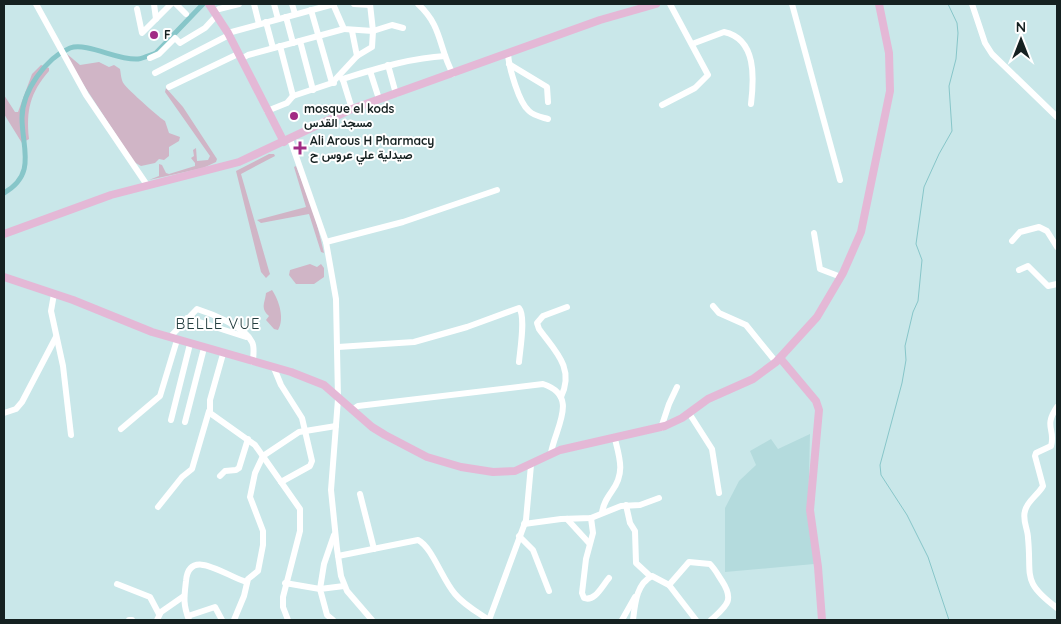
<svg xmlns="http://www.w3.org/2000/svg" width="1061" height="624" viewBox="0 0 1061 624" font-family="Quicksand,Vazirmatn,sans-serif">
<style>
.built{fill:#b4dbdd}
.green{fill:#d0b5c6}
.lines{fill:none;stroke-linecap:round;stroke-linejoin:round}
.stream{stroke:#87c6c9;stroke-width:1}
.canal{stroke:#87c6c9;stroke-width:5}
.minor{stroke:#fff;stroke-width:6}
.major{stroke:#e4b8d6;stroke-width:8}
.poi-dot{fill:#a12b84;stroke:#fff;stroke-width:2}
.labels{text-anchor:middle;stroke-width:4;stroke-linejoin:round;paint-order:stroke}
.poi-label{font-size:12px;font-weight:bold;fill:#152121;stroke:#fff;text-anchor:start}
.quarter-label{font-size:15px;letter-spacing:1px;fill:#243e3f;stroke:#fff}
</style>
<rect width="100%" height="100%" fill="#c9e7e9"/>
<path class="built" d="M810,434l-2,80 6,50 -89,8v-64l14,-27 17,-16 -6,-14 21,-12 7,10z"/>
<g class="green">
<path d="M67,54l13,11 19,-3 10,5 5,-2 6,4c1,5 1,11 4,15 3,5 38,36 41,37l4,12 11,4 -1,4 -10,6v9l-5,4 -5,-1 -4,4 -14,3 -7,-4 -66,-101z"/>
<path d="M41,65l8,3v3c-19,22 -23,39 -20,68l-7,4 -18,-29v-19l11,17h3l14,-38z"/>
<path d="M166,88l17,19 34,52 -1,3 -13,6 -54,12 10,-4v-12l3,1 4,8 3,1 26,-8v-3l-4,-5 3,-2 -1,-6 3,-2 1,13 11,-1 2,-4 -45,-64z"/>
<path d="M269,154h5l1,2 -34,18 28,97 1,3 -4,4 -5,-6 -25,-101z"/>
<path d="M296,166l18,46 10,41 -3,-1 -12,-38 -48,9 -4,-3 49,-13 -12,-40z"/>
<path d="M310,264l7,3 4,-3 3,4v9l-10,7h-18l-7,-9 1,-5z"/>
<path d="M272,290c7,10 13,29 6,40l-4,-1 -8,-9 3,-4c-9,-8 -4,-13 -3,-23z"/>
</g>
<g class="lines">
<path class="stream" d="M948,4l9,19 1,10 -2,26 -7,27 3,45 -13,23 -15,33 -8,57 6,16 -4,41 -5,11 -8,34 1,14 -4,23 -22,82 1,10 26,40 21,42 21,63"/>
<path class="canal" d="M4,193c33,-19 18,-45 18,-75 0,-27 24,-60 48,-70 17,-6 49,13 68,11 6,-1 12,-4 18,-6l47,-49"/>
<g class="minor">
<path d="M36,4l50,91 61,90"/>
<path d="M154,4l2,15"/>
<path d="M176,4l10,10"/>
<path d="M254,4l5,20"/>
<path d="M274,4l4,15"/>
<path d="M292,4l3,10"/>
<path d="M333,4l11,25 29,2 19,-6 11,3"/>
<path d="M354,4l16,1"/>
<path d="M418,4c25,23 20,43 35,70"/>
<path d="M792,4l48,176"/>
<path d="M972,4l13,39 7,11 65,63"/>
<path d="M137,9l5,24 29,-29"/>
<path d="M219,9l20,-5"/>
<path d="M311,10l21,73h2"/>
<path d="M286,17l7,26"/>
<path d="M266,22l7,26"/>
<path d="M352,31l5,25"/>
<path d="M228,33l106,-29"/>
<path d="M300,41l13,49"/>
<path d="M692,44l32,-12c33,7 30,47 27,72"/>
<path d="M280,46l13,50"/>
<path d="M508,54c1,14 11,49 21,57 5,5 12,6 19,8"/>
<path d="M150,58l9,-4 16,-16 5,5 25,-15 12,-13"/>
<path d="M241,59l7,-4 96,-26"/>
<path d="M509,64l38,23 1,15"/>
<path d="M388,65l8,29"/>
<path d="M370,71l9,28"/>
<path d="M155,73l74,-38"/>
<path d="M342,79c34,-10 68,-21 103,-23"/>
<path d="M343,80l9,29"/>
<path d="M169,87l69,-33"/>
<path d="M662,105l33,-17 13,-13 -38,-71"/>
<path d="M267,111l20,-8 6,-7 39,-13 25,-27 15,-9 1,-16 -3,-27"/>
<path d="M290,139l36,103 10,57 2,100 -7,91 6,59 4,27 6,15 25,29"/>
<path d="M814,233l6,36 21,8"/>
<path d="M1012,241l8,-9 19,-5 8,4 10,16"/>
<path d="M326,242l77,-20 94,-32"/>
<path d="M1019,270l9,-4 20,20 9,-2"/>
<path d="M54,294l-3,17 12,55 8,69"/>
<path d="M713,306l6,7 27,12 30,37"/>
<path d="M187,318l59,19"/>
<path d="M170,337l27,-28c16,5 48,18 55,33 3,5 1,14 1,20"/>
<path d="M338,347l76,-5 53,-15 52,-19c7,8 1,42 0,54"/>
<path d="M223,354l-13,46v13l45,32 45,64v22l-17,66v10l5,13"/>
<path d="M274,368l7,17 21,33 10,43 -2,5 -29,16"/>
<path d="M561,397c14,-29 -6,-46 -22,-68l-2,-6 6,-7 24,-9"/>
<path d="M1057,407c-14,20 -1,23 -6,39l-15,7 -1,3 8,30c-5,9 -16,15 -18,25 -3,9 3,18 3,27 4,39 -7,43 29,70"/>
<path d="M352,410l6,-4 185,-22c37,12 12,44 8,69"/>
<path d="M4,413l12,-4 6,-7 34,-65"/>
<path d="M689,413l23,36 7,44"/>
<path d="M171,420l19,-76"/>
<path d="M185,422l19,-74"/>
<path d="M661,428l8,-24 8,-17"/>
<path d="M121,429l39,-33 17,-56"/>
<path d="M220,476l5,-5 11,-1 3,-2 9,-29"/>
<path d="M360,494l14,55"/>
<path d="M626,505l4,18 5,8 1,32 14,13"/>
<path d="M158,507l24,-30 10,-8 17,-58"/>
<path d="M602,513c1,-9 5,-15 10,-22 13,-18 8,-32 3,-52"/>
<path d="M591,518l2,15 -7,26 -4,34 2,5c11,4 18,-12 25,-20"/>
<path d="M567,519l22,24"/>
<path d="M524,524l37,-5 30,-1 30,-12 19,-1 19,-7"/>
<path d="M519,536l14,14 16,41"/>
<path d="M338,556l80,-16c14,7 24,39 37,54 9,11 22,18 34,26"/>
<path d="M285,583l35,6 4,-25 10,-29"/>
<path d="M117,584l33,13 9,17"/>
<path d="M669,585l20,-23 21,2c5,5 8,11 12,17 13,20 4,25 -11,39"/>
<path d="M188,616l27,-9 7,13"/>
<path d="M129,620h3"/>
<path d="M157,620l4,-8 23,-16"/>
<path d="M189,620c-6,-16 -5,-22 -3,-39 3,-36 44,-2 61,1"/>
<path d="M234,620l10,-24 4,-17 10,-8 5,-26v-14l-13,-34 5,-24 8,-17 36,-24 37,-6"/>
<path d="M333,620l-6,-5 -7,-26 24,-3"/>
<path d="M489,620l37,-100 5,-55"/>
<path d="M622,620l13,-23"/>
<path d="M633,620c2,-15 3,-36 19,-44l17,9 27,35"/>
</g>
<g class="major">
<path d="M209,4l19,29 56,109"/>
<path d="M4,234l107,-39 128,-33 113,-53 248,-89 56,-16"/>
<path d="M4,277l69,23 79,32 139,40 33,13 48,42 13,8 42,22 34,10 32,5 22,-1 45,-21 105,-24 17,-8 26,-19 45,-20 23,-17 41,-45 26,-44 18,-41 29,-141 -1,-38 -10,-49"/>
<path d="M780,358l36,43 3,9 -9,100 8,57 4,53"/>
</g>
</g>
<g class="poi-dot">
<circle cx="154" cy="35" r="5"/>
<circle cx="294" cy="116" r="5"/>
<path d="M297.5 140.5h5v5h5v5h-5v5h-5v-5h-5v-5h5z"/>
</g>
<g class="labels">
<g class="poi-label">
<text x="164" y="39">F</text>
<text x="304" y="113">mosque el kods<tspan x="304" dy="14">مسجد القدس</tspan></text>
<text x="310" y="145">Ali Arous H Pharmacy<tspan x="310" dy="14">صيدلية علي عروس ح</tspan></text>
</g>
<g class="quarter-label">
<text x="218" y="329">BELLE VUE</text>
</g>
</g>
<rect width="1061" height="624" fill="none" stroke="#152121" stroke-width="10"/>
<g transform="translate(1021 40)" stroke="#ffffff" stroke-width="4" paint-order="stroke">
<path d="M0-4L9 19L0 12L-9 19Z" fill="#152121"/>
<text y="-8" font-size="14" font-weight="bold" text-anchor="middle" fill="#152121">N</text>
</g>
</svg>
